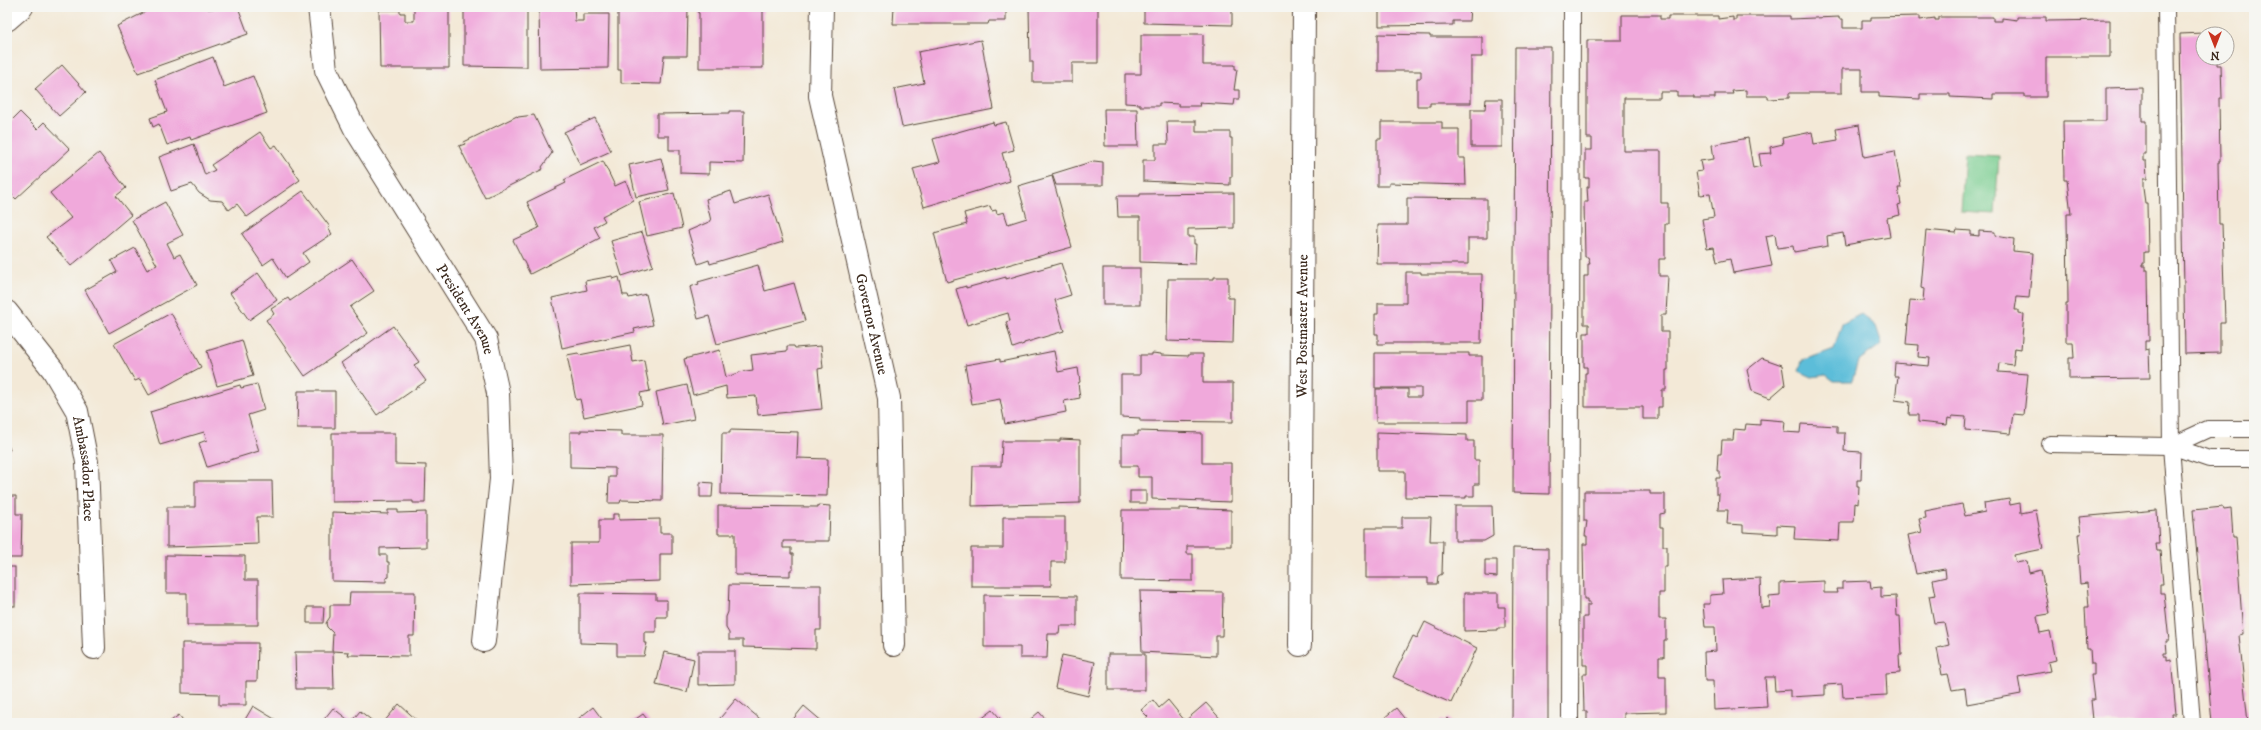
<svg xmlns="http://www.w3.org/2000/svg" width="2261" height="730" viewBox="0 0 2261 730" font-family="'IM FELL DW Pica',serif">
<style>
.green{fill:#79cd90;stroke:#5a7c57}
.water{fill:#5bbdd9;stroke:#4b747c}
.building{fill:#f0a9db}
.lines{fill:none;stroke-linecap:round;stroke-linejoin:round}
.service-casing{stroke:#57473a;stroke-width:18}
.minor-casing{stroke:#57473a;stroke-width:24}
.tertiary-casing{stroke:#57473a;stroke-width:24}
.service{stroke:#fff;stroke-width:16}
.minor{stroke:#fff;stroke-width:22}
.tertiary{stroke:#fff;stroke-width:22}
.labels{text-anchor:middle;stroke-width:3;stroke-linejoin:round;paint-order:stroke}
.street-label{font-size:15px;fill:#3b2a1e;stroke:#f6f6f2}
</style>
<rect width="100%" height="100%" fill="#f6f6f2"/>
<filter id="ink" filterUnits="userSpaceOnUse"><feTurbulence type="fractalNoise" baseFrequency=".025" numOctaves="2"/><feDisplacementMap in="SourceGraphic" scale="8" xChannelSelector="R" yChannelSelector="G"/><feConvolveMatrix kernelMatrix="1 2 1 2 8 2 1 2 1" color-interpolation-filters="sRGB"/></filter>
<filter id="wash" filterUnits="userSpaceOnUse"><feTurbulence type="fractalNoise" baseFrequency=".012" numOctaves="4" result="noise"/><feDisplacementMap in="SourceGraphic" scale="16" xChannelSelector="R" yChannelSelector="G"/><feGaussianBlur stdDeviation="0.9" result="paint"/><feColorMatrix in="noise" values="0 0 0 0 0 0 0 0 0 0 0 0 0 0 0 0 0 1.4 0 .05"/><feComposite in="paint" operator="in"/></filter>
<g filter="url(#wash)">
<rect width="100%" height="100%" fill="#f3e9d7"/>
<path class="green" d="M1965,154l34,2 -4,58 -34,-2z"/>
<path class="water" d="M1861,314l15,12 6,18 -24,17 -6,20h-18l-8,-6 -14,2 -13,-6 3,-10 32,-12 8,-25z"/>
<g id="blocks">
<g class="building">
<path d="M142,7h65l1,2 30,-2 10,27 -110,39 -21,-47 28,-14z"/>
<path d="M414,7h35v61h-69l-1,-58h21v3h5v8h9z"/>
<path d="M464,7h63v60l-63,-1z"/>
<path d="M539,7h35l1,14h8v-7h26l-1,54 -68,1z"/>
<path d="M688,7l-1,49h-23l-3,28 -40,-1v-13h-3v-62z"/>
<path d="M698,7l65,1v60h-64v-55h-1z"/>
<path d="M894,7h112v14h-17l-1,3h-95z"/>
<path d="M1029,7h69v56h-26v19h-39v-20h-3z"/>
<path d="M1144,7h88v18l-88,-2z"/>
<path d="M1379,7h91l-1,14h-16v4l-74,1z"/>
<path d="M1622,15h38v4h8v-3h50v3l15,-2v3h3v-4h54v3l49,-2v2h4v9h19v-8h9v-3l49,-1v4l15,-2v2h4v-3h54v4h9v-3l15,2v-3h29v4l64,-1v37h-64v40h-21v-3h-32v5l-43,-2v-3h-30v5l-41,-2v-5h-17v-23h-20v24h-53v5l-21,1v-3h-22v-6l-14,1 1,3h-18v4h-21v-2h-17v-4h-17v6h-36v53h37v52h7v21h-3v35h-6v17h9l-2,39h-5v17h7v38h-2v20h-4v17h-4v12h-15v-12h-58v-34h2v-6h-3v-34h5v-9h-5v-48h4v-12h2l-2,-7h-3l-1,-55h4l-1,-15h2v-9h-4v-28h7v-12h-5v-98h35z"/>
<path d="M2203,33v25h14v7h4l1,33h-3l1,64h-2l1,62h3l3,98h-5v31l-35,1 -5,-320z"/>
<path d="M1190,34h13v31h32v4h2l-3,21h5v9h-4l-1,6 -35,-2 1,3h-21v-2l-20,-1v3h-19v-2l-15,-1v-29h16v-39h48z"/>
<path d="M1378,34l52,1v2h52v20h-11v46h-41v3h-13v-28h4v-7h-43z"/>
<path d="M981,40l13,69 -92,18 -8,-38 30,-6 -6,-31z"/>
<path d="M1515,47h36l-2,447 -36,-1z"/>
<path d="M213,57l11,30 29,-11 14,37 -76,27 -1,-3 -23,8 -8,-21 -6,3 -3,-9 17,-6 -12,-32z"/>
<path d="M62,65l24,27 -27,24 -24,-27z"/>
<path d="M2142,87v34h4v33h-3v7h3l1,18h-4v9l2,15h2l1,49h-4v12h-2v2h3v4h3l1,71h-4v9l4,-1 1,29 -81,1v-21h5l-1,-16h-7v-38h2l-1,-90h4l-4,-34h-3l-1,-59h43v-33z"/>
<path d="M1486,99h16v48h-31v-38h14z"/>
<path d="M1104,109h33l1,37h-33z"/>
<path d="M729,111h15l-1,52 -34,-1v12l-29,-1v-23h-11v-14h-12v-22l72,-1z"/>
<path d="M20,112l17,17 7,-7 26,27 -54,50 -9,-9v-65z"/>
<path d="M534,115l18,38 -10,14 1,2 -58,29 -26,-52 6,-2 -1,-2 53,-26 1,1z"/>
<path d="M595,118l16,33 -31,14 -16,-33z"/>
<path d="M1167,121h29v11h34v6h2v39h-2v8l-87,-4v-21h12v-16h13z"/>
<path d="M993,122l1,3 12,-3 8,28 -12,3 8,28 -86,26 -11,-38 27,-7 -7,-23z"/>
<path d="M1381,122h61v7h17v29h6l1,27 -77,-2v3h-12v-47h4z"/>
<path d="M1859,125l5,32 31,-6 6,37h-3l3,16 -3,1 2,10 -13,3 3,19 -45,8 -2,-12 -16,3 1,10 -34,6 -1,-6 -16,2 -2,-14 -9,2 6,30 -39,7 -3,-14 -13,3 -3,-15 -7,1 -5,-29 12,-2 -4,-23 -10,1 -4,-23 6,-1 -2,-10 14,-2 -2,-14 36,-7 5,30 8,-2 -2,-12 12,-1 -1,-6 13,-3 -1,-6 30,-6 2,12 24,-4 -2,-11z"/>
<path d="M260,132l11,16 5,-3 24,35 -53,37 -10,-13 -8,6 -7,-9 -12,-1 -11,-7 -7,-9 -21,7 -12,-34 35,-13 11,31 10,-5 -4,-5z"/>
<path d="M99,153l27,35 -10,8 15,19 -60,51 -25,-29 25,-19 -21,-25z"/>
<path d="M661,158l8,32 -33,7 -7,-32z"/>
<path d="M603,161l12,25 11,-5 7,19 -31,16 3,5 -11,6 6,11 -70,36 -17,-34 26,-12 -12,-26 39,-19 -2,-3z"/>
<path d="M1094,161l9,1v23h-47l-4,-11z"/>
<path d="M1052,176l20,71 -125,35 -13,-49 33,-9 -3,-11 26,-7 2,5 4,-1 1,4 7,-2 4,12 19,-6 -9,-32z"/>
<path d="M303,191l27,36 -2,1 4,6 -29,19 6,9 -23,16 -13,-20 -10,7 -21,-31z"/>
<path d="M731,191l4,13 33,-10 15,48 -73,22 -1,-4 -11,4 -10,-33 23,-10 -5,-22z"/>
<path d="M674,193l8,35 -35,8 -8,-34z"/>
<path d="M1234,193v35l-46,1v8h6v7h2l-1,20 -55,-2v-45h-22l-1,-21h23v-2z"/>
<path d="M1407,198l80,1v39h-19v26h-91l1,-39h29z"/>
<path d="M165,202l18,33 -16,8 7,14 6,-3 17,31 -88,48 -24,-43 32,-18 -6,-11 24,-13 12,22 10,-5 -25,-45z"/>
<path d="M1926,230l30,3 1,-3 14,1v4l8,1v-5l16,1v4l19,3 -1,12 20,2 -4,45 -12,-1 -2,13h3v3l6,1 -3,35 -6,-1 -2,17 -14,-2 -1,9 30,2 -4,41 -11,-1 -3,20 -45,-4 1,-13 -14,-1v3l-4,-1 -1,7 -29,-3v-7h-9l1,-13 -15,-2 3,-24h-4l1,-13 34,3 1,-8 -12,-1 1,-12 -13,-1 4,-44 13,1 1,-12 -3,-1z"/>
<path d="M642,232l11,34 -31,10 -11,-35z"/>
<path d="M352,259l22,32 -24,16 18,26 -63,43 -39,-56 8,-6 -3,-5 17,-11 2,3z"/>
<path d="M1061,263l10,32 -16,5 9,31 -40,12v1l-11,4 -7,-26 4,-1 -2,-8 -41,12 -11,-36 10,-3v2l40,-11v2z"/>
<path d="M758,265l7,26 29,-8 11,38 -88,23 -8,-28 -11,3 -8,-32 9,-3 -1,-2z"/>
<rect x="1103" y="268" width="37" height="37"/>
<path d="M1406,272h15v2h61l-1,69h-96v1h-7v-10h-3v-20h3v-11h28z"/>
<path d="M258,273l19,27 -28,20 -19,-27z"/>
<path d="M612,276l1,3 6,-2 4,18h5l1,3 17,-4 7,31 -19,4 1,3 -73,16 -10,-50 35,-8 -2,-9z"/>
<path d="M1214,277h14v21h6l-1,45 -66,-2 1,-62h46z"/>
<path d="M171,313l30,54 -52,28 -9,-16 -5,2 -21,-37z"/>
<path d="M393,326l26,36 -5,3 12,16 -49,34 -36,-52z"/>
<path d="M242,340l11,36 -36,10 -10,-35z"/>
<path d="M630,345l3,17 11,-2 2,12 4,19 -10,2 2,12 -58,12 -4,-18 -4,1 -9,-45 11,-2 1,2z"/>
<path d="M787,346h7l1,2 26,-2 2,22 -5,1 4,40 -64,6 -2,-19 -29,2 -1,-12 -33,9 -9,-36 36,-9 6,27 13,-4v-1l14,-2 -2,-15 36,-4z"/>
<path d="M1054,351l4,21 20,-4 2,14 -2,1 2,15 -16,3 2,11 -61,12 -5,-25 -28,5 -7,-39 35,-6v3z"/>
<path d="M1152,353l9,1v1l28,1v-2h14v29h30v39l-93,-1v-3l-19,-1v-42h19v-20h12z"/>
<path d="M1375,353h94v3h13v44h-13v22h-93v-33h32v8h13v-9h-46z"/>
<path d="M1762,358l20,7 3,20 -15,13 -18,-7 -5,-21z"/>
<path d="M257,384l7,26 -16,5 11,36 -52,16 -8,-24 8,-3 -3,-8 -44,13 -10,-33 90,-27 1,3z"/>
<path d="M687,385l7,34 -31,6 -7,-33z"/>
<path d="M298,391h37v37h-38z"/>
<path d="M1760,419l25,2 -1,11 16,1 1,-9 36,2v7h8l-1,18 18,1 -1,28h-4v7h2l-1,17 -3,-1 -1,19h-14l-1,19 -45,-2 1,-13 -18,-1v9l-34,-2v-7l-16,-1 1,-14h-10l1,-16h-3v-16h4v-7h-3l1,-17h3l1,-14h11l1,-11 11,1 1,-6 14,1z"/>
<path d="M581,430l40,1v4h42l-1,66 -41,-1 -1,3h-12l1,-26h6v-9l-45,-1v-35h11z"/>
<path d="M730,430l68,2 -1,26 31,1 -1,37 -106,-2 1,-61h8z"/>
<path d="M1138,431l64,2v30h29v39l-79,-3v-22h-14v-11h-16v-31h16z"/>
<path d="M1377,432l90,3v6h7v19h5v24h-5v12h-8v2l-61,-1v-26h-28z"/>
<path d="M332,433h63v31l31,1 -1,38h-12v-2l-81,1z"/>
<path d="M1060,439l20,1v63l-108,3 1,-40h28l1,-25h58z"/>
<path d="M7,442l3,8 -3,1z"/>
<path d="M195,481h77l1,36h-16l1,27 -91,3v-40h28z"/>
<path d="M700,482l13,1 -1,14h-12z"/>
<rect x="1130" y="491" width="16" height="12"/>
<path d="M1584,491h66v3h15v19l-5,1v13h3v19h4v21h-3v26h-5v26h7v21h-2v17h-5v20h7v35l-42,1v10h-37v-12h-3l-1,-37h4v-9h-4v-48h4v-12h3v-3h-3v-3h-3l-1,-55h4v-8h-2l2,-15h-3z"/>
<path d="M7,496h9v18h6l-1,44h-14z"/>
<path d="M2009,499l1,6 10,-2 1,10 15,-3 7,39 -29,6 2,8 11,-2 2,12 12,-3 8,44 -12,2 3,17 10,-2 6,29 -8,2 2,9 -32,6 3,17 -54,10 -2,-16 -13,2 -4,-16 -6,1 -5,-27 12,-3 -5,-23 -10,1 -5,-27 7,-1 -3,-15 13,-3 -1,-8 -29,5 -8,-39 14,-3 -3,-13 7,-1 -1,-7 37,-7 3,12 20,-4 -1,-9z"/>
<path d="M818,505l12,1 -1,35h-46v7h8v6h2v16h-3v6l-55,-1v-41h-17v-28l100,1z"/>
<path d="M1455,506h37l1,30 -9,5h-29z"/>
<path d="M2223,507l1,2 7,-1 2,29h3l7,97 -4,1 9,88h-36l-19,-213z"/>
<path d="M1180,508l51,2v36h-44v8h6v27l-72,-1 1,-70h58z"/>
<path d="M388,510h10v3l28,-1v35l-46,1v7h7v7h2v15l-3,1v4l-54,-1v-69l56,2z"/>
<path d="M2157,510l2,34h-3l1,7h3l3,33h-3v9h4l5,48h-3l1,12h-3v3h3v4l4,-1 5,55h-4l1,9h-76v-3h-4l-2,-20h3l-3,-25h3v-11h-3l-1,-15h-3l-2,-42h4l-2,-24 -7,1 -2,-29 2,-1 -2,-20h3l-2,-17z"/>
<path d="M613,514h6v6l41,-1v14h12v21h-12v27l-89,3v-41h28v-23h14z"/>
<path d="M1003,517h62v45h-14v24h-80v-38h32z"/>
<path d="M1402,517h29l-1,24h13l-1,33 -4,2 -1,8h-9v-6h-62v-50h36z"/>
<path d="M1513,548l35,1v174h-36z"/>
<path d="M166,555l79,1v24h13v45h-71v-32h-21z"/>
<path d="M1485,560h12v17l-12,-1z"/>
<rect x="7" y="567" width="8" height="39"/>
<path d="M1760,578l1,30 9,-1 -1,-11 11,-1v-12l44,-2v12h13l-1,-4h6v-7l28,-1 1,7 10,-1v10l15,-1 1,20h3l2,39h-3l1,18 -14,1 1,21 -44,2 -1,-13 -17,1v10l-35,2v-7l-15,1 -1,-14h-9l2,30 -53,3 -1,-29h-8l-1,-29 12,-1 -1,-24h-10l-2,-23h7v-9l13,-1 -1,-14z"/>
<path d="M729,585l78,1v-1h14v45h-5v19l-73,-2v-7h-14v-7l-3,-5v-11l2,-5z"/>
<path d="M1140,591l83,1 -1,44h-6v20l-74,-4z"/>
<path d="M350,592h65l-1,44h-5v20l-61,-1 1,-3 -17,-1 1,-18 -6,-6 -1,-4 4,-6v-12h19z"/>
<path d="M580,593l76,1v6h11v17h-11v15h-12v11h3l-3,13h-27v-12l-37,-1z"/>
<path d="M1464,593h34v14h7v21h-7v2l-34,1z"/>
<path d="M984,595l93,1v30h-17l-1,8h-11l-1,24h-27v-11h-36z"/>
<path d="M307,607h17l-1,16h-16z"/>
<path d="M1425,622l52,26 -26,55 -58,-26 20,-41 4,2z"/>
<path d="M182,643h76l-1,38h-11v24h-27v-11l-37,-1z"/>
<path d="M698,651h37v33l-37,1z"/>
<path d="M295,652h38l1,37h-38z"/>
<path d="M664,652l30,7 -7,33 -31,-7z"/>
<rect x="1108" y="654" width="37" height="36"/>
<path d="M1062,655l33,7 -7,34 -33,-8z"/>
<path d="M736,699l29,24h-49z"/>
<path d="M1153,700l6,8 9,-8 17,21 21,-18 18,20h-83l7,-6 -7,-7z"/>
<path d="M399,704l21,19h-37z"/>
<path d="M253,706l28,17h-38z"/>
<path d="M804,706l20,17h-34z"/>
<path d="M593,707l12,16h-32z"/>
<path d="M333,708l18,14 9,-11 15,12h-54z"/>
<path d="M1396,708l12,15h-30z"/>
<path d="M993,710l11,13h-28z"/>
<path d="M1039,712l10,11h-23z"/>
<path d="M643,714l7,9h-20z"/>
<path d="M179,715l6,8h-17z"/>
<path d="M1448,718l4,5h-14l4,-3 2,2z"/>
</g>
</g>
</g>
<g filter="url(#ink)">
<use href="#blocks" fill-opacity="0" stroke="#57473a" stroke-width="1"/>
<g class="lines">
<defs>
<g id="service">
<path d="M2166,7l5,439 21,277"/>
<path d="M2050,444l121,2 38,13h45"/>
<path d="M2171,446l37,-17h46"/>
<path d="M1570,723l2,-716"/>
</g>
<g id="minor">
<path id="s1" d="M319,7l7,63 29,59 131,210 12,54 3,86 -17,162"/>
<path id="s2" d="M822,7l-2,89 69,302 5,247"/>
<path id="s3" d="M7,312l46,58 24,41 10,51 7,186"/>
<path id="s4" d="M1300,645l4,-638"/>
</g>
<path id="tertiary" d="M7,20l15,-13"/>
</defs>
<use href="#service" class="service-casing"/>
<use href="#minor" class="minor-casing"/>
<use href="#tertiary" class="tertiary-casing"/>
<use href="#service" class="service"/>
<use href="#minor" class="minor"/>
<use href="#tertiary" class="tertiary"/>
</g>
</g>
<g class="labels">
<g class="street-label">
<text dy="5" stroke="none"><textPath href="#s1" startOffset="341">President Avenue</textPath></text>
<text dy="5" stroke="none"><textPath href="#s2" startOffset="323">Governor Avenue</textPath></text>
<text dy="5" stroke="none"><textPath href="#s4" startOffset="319">West Postmaster Avenue</textPath></text>
<text dy="5" stroke="none"><textPath href="#s3" startOffset="180">Ambassador Place</textPath></text>
</g>
</g>
<rect width="2261" height="730" fill="none" stroke="#f6f6f2" stroke-width="24"/>
<g transform="translate(2215 46) rotate(180)"><circle r="19" fill="#f6f6f2" stroke="#aba49d"/>
<path d="M0-3L7 15L0 10L-7 15Z" fill="#c8321e"/>
<text y="-6" font-size="11" font-weight="bold" text-anchor="middle" fill="#3b2a1e">N</text>
</g>
</svg>
